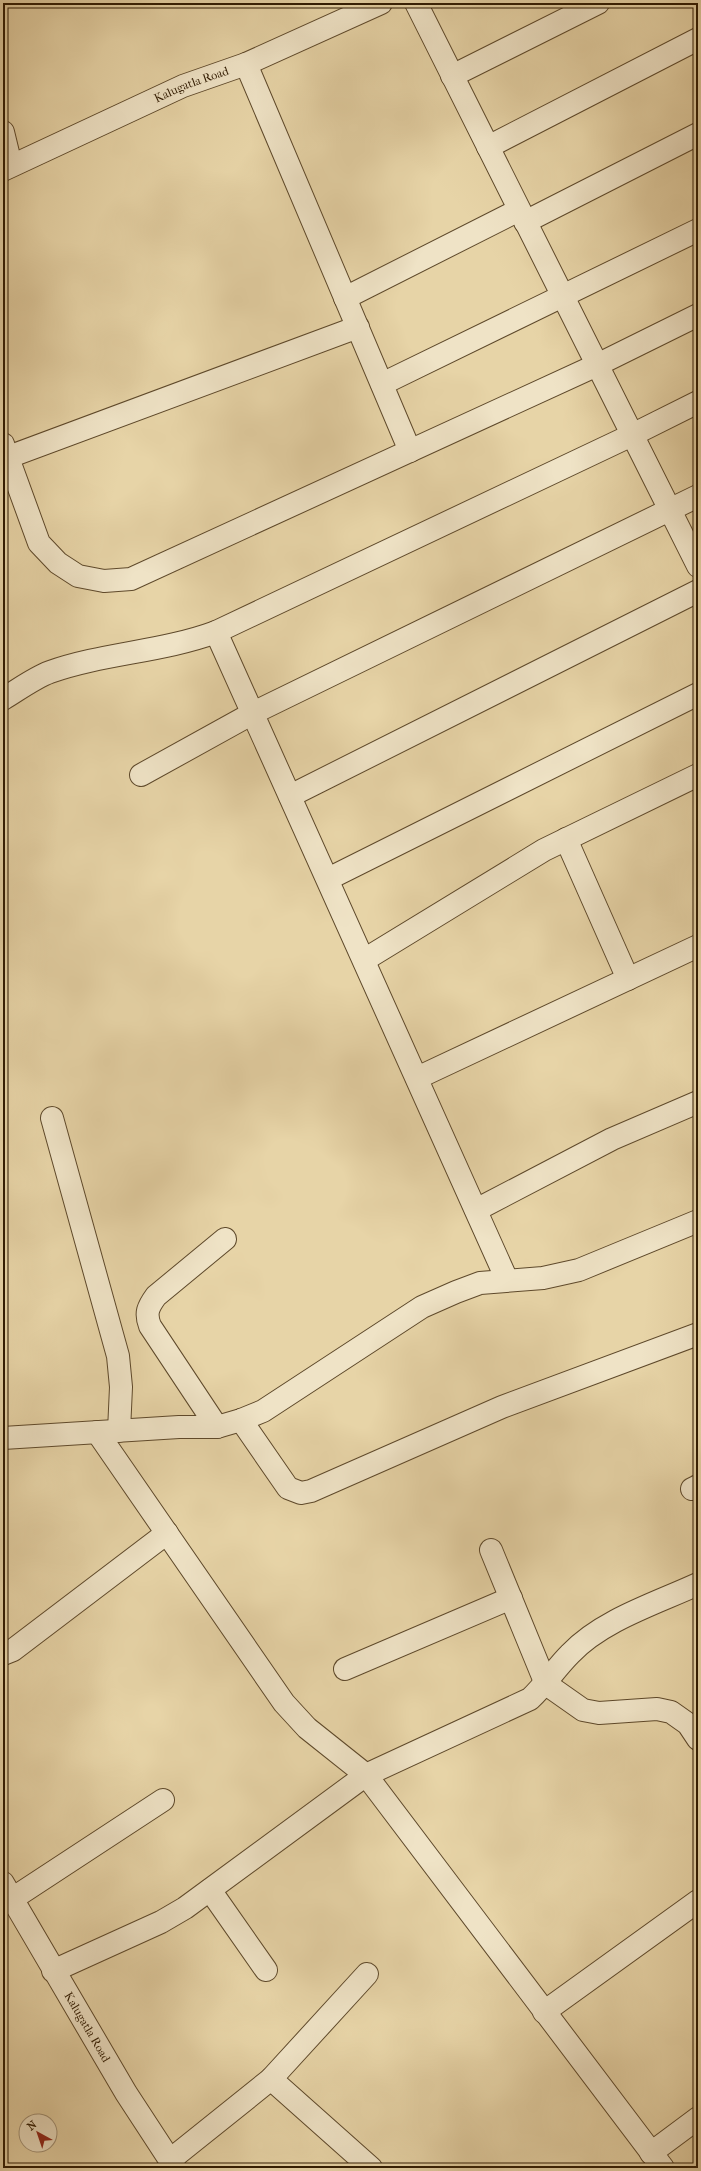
<svg xmlns="http://www.w3.org/2000/svg" width="701" height="2171" viewBox="0 0 701 2171" font-family="'IM FELL French Canon',serif">
<style>
.lines{fill:none;stroke-linecap:round;stroke-linejoin:round}
.minor-casing{stroke:#5e492b;stroke-width:24}
.minor{stroke:#efe3c6;stroke-width:22}
.labels{text-anchor:middle;stroke-width:4;stroke-linejoin:round;paint-order:stroke}
.street-label{font-size:12px;fill:#301b02;stroke:#efe3c6}
</style>
<rect width="100%" height="100%" fill="#e7d4a7"/>
<filter id="stains"><feTurbulence type="fractalNoise" baseFrequency=".005" numOctaves="4"/><feColorMatrix values="0 0 0 0 .2 0 0 0 0 .09 0 0 0 0 .02 0 0 0 .5 -.17"/></filter>
<radialGradient id="worn" r=".72"><stop offset=".6" stop-color="#630" stop-opacity="0"/><stop offset="1" stop-color="#630" stop-opacity=".3"/></radialGradient>
<g class="lines">
<defs>
<g id="minor">
<path d="M416,3l282,563"/>
<path d="M246,64l164,387"/>
<path d="M452,76l146,-73"/>
<path d="M3,132l8,33"/>
<path d="M488,147l210,-108"/>
<path id="s1" d="M3,170l180,-84 63,-22 135,-61"/>
<path d="M525,222l173,-88"/>
<path d="M345,298l174,-88"/>
<path d="M382,384l316,-154"/>
<path d="M3,444l36,99 19,20 20,13 26,5 27,-2 466,-214 101,-50"/>
<path d="M3,459l355,-132"/>
<path d="M216,632l291,648"/>
<path d="M3,699c15,-9 31,-21 47,-27 54,-19 112,-20 166,-40l416,-197 66,-33"/>
<path d="M141,775l112,-62 445,-217"/>
<path d="M290,796l408,-205"/>
<path d="M566,839l62,140"/>
<path d="M328,879l370,-185"/>
<path d="M364,960l180,-110 154,-75"/>
<path d="M417,1078l281,-132"/>
<path d="M52,1118l66,238 3,31 -2,44"/>
<path d="M476,1210l136,-71 86,-37"/>
<path d="M241,1420l47,68 13,5 10,-2 191,-84 196,-73"/>
<path d="M217,1427l-67,-101c-5,-13 -2,-19 6,-30l69,-57"/>
<path d="M97,1432l187,271 23,25 59,47 297,393"/>
<path d="M3,1438l176,-11h38l24,-7 22,-9 159,-104 34,-15 24,-9 63,-5 36,-8 119,-49"/>
<path d="M692,1489l6,-3"/>
<path d="M491,1550l55,134 37,26 16,3 58,-4 14,3 17,12 10,15"/>
<path d="M3,1654l10,-4 154,-117"/>
<path d="M345,1669l166,-71"/>
<path id="s2" d="M3,1883l123,210 49,75"/>
<path d="M210,1890l56,80"/>
<path d="M12,1899l151,-99"/>
<path d="M53,1971l108,-49 24,-14 181,-133 164,-76c15,-14 26,-31 40,-45 32,-34 87,-51 128,-70"/>
<path d="M544,2012l154,-111"/>
<path d="M271,2079l100,89"/>
<path d="M651,2153l47,-35"/>
<path d="M170,2160l101,-81 96,-105"/>
</g>
</defs>
<use href="#minor" class="minor-casing"/>
<use href="#minor" class="minor"/>
</g>
<g class="labels">
<g class="street-label">
<text dy="4" stroke="none"><textPath href="#s1" startOffset="207">Kalugatla Road</textPath></text>
<text dy="4" stroke="none"><textPath href="#s2" startOffset="167">Kalugatla Road</textPath></text>
</g>
</g>
<rect width="701" height="2171" fill="none" stroke="#e7d4a7" stroke-width="16"/>
<rect x="4" y="4" width="693" height="2163" fill="none" stroke="#301b02" stroke-width="2"/>
<rect x="8" y="8" width="685" height="2155" fill="none" stroke="#301b02"/>
<g transform="translate(38 2133) rotate(320)"><circle r="19" fill="#efe3c6" stroke="#a39378"/>
<path d="M0-3L7 15L0 10L-7 15Z" fill="#8f2418"/>
<text y="-6" font-size="11" font-weight="bold" text-anchor="middle" fill="#301b02">N</text>
</g>
<rect width="100%" height="100%" filter="url(#stains)"/>
<rect width="100%" height="100%" fill="url(#worn)"/>
</svg>
